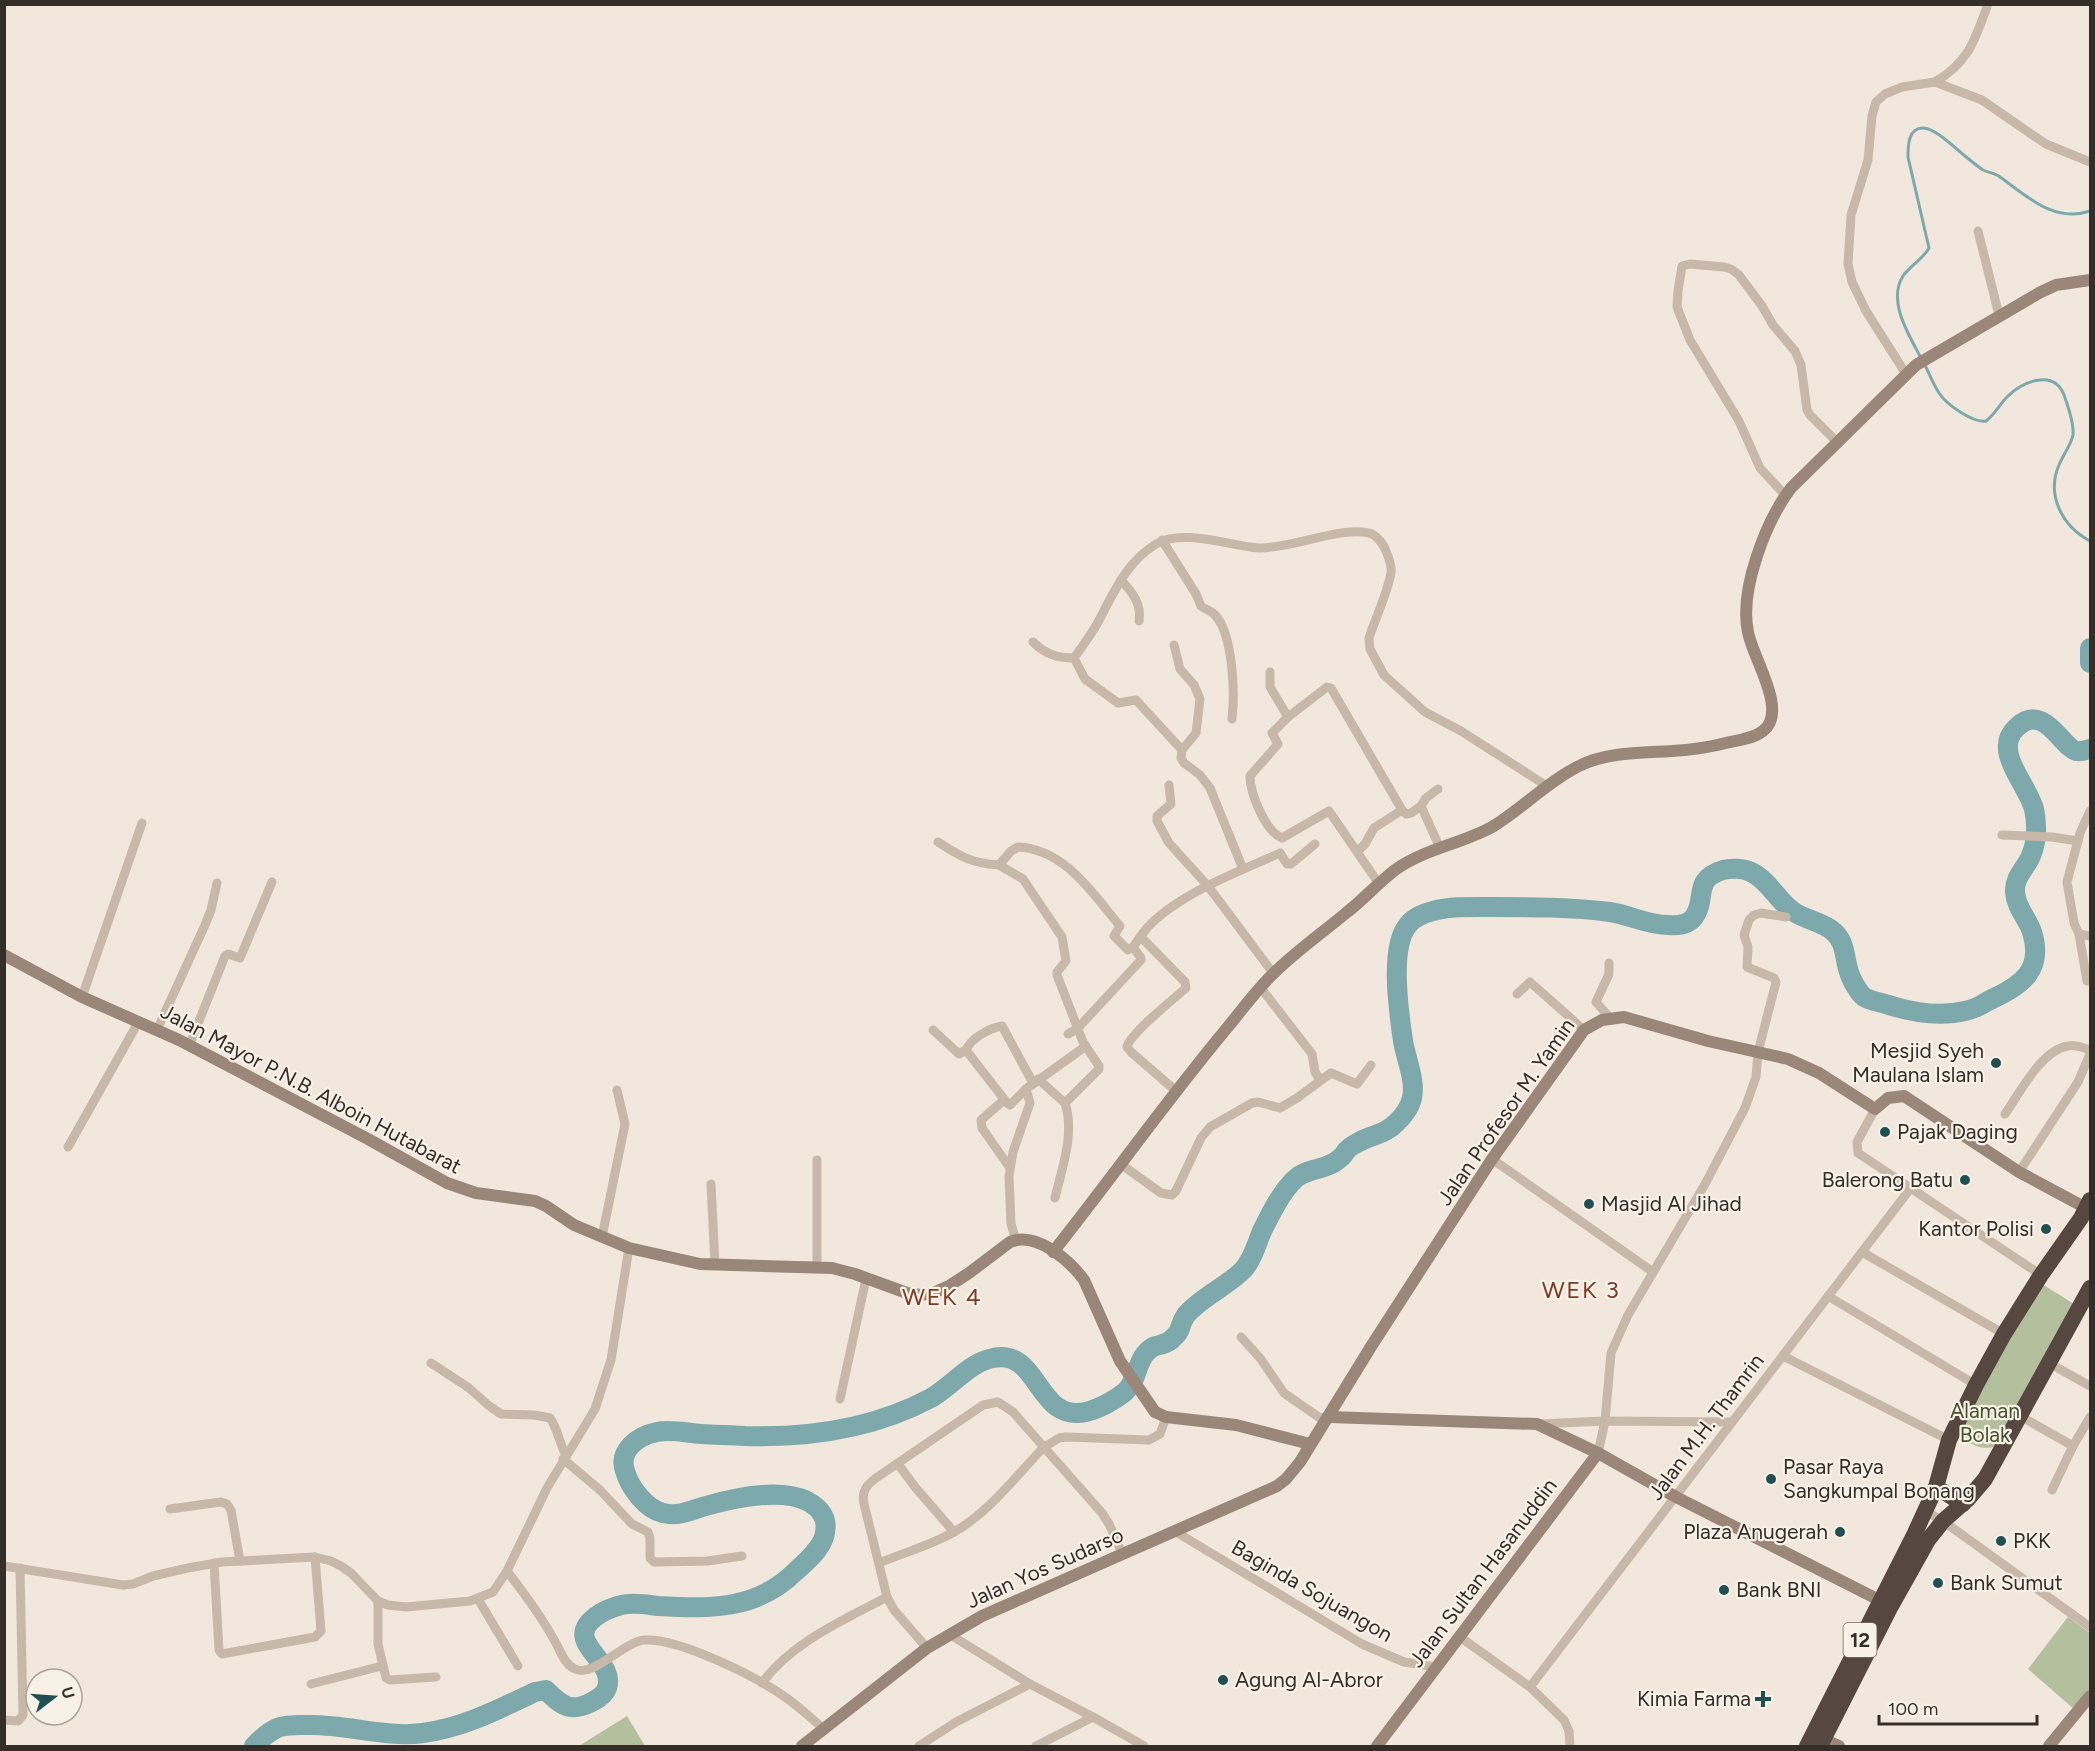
<svg xmlns="http://www.w3.org/2000/svg" width="2095" height="1751" viewBox="0 0 2095 1751" font-family="Figtree,sans-serif">
<style>
.green{fill:#b3bf9d}
.lines{fill:none;stroke-linecap:round;stroke-linejoin:round}
.stream{stroke:#7da9ac;stroke-width:3}
.river{stroke:#7da9ac;stroke-width:20}
.street{stroke:#c8b8a9;stroke-width:9}
.secondary{stroke:#9b877a;stroke-width:12}
.highway{stroke:#564740;stroke-width:16}
.poi-dot{fill:#205054;stroke:#f8f1e8;stroke-width:2}
.labels{text-anchor:middle;stroke-width:4.5;stroke-linejoin:round;paint-order:stroke}
.shield{fill:#f8f1e8;stroke:#706862;stroke-width:1.5}
.shield-label{font-size:20px;font-weight:bold;fill:#352d28}
.poi-label{font-size:21px;fill:#352d28;stroke:#f8f1e8;text-anchor:start}
.street-label{font-size:21px;fill:#352d28;stroke:#f8f1e8}
.park-label{font-size:21px;fill:#44522d;stroke:#f8f1e8}
.quarter-label{font-size:24px;letter-spacing:1.5px;fill:#803d26;stroke:#f8f1e8}
</style>
<rect width="100%" height="100%" fill="#f1e7dc"/>
<g class="green">
<path d="M2039,1282l35,22 -78,142c-16,6 -33,-3 -37,-21z"/>
<path d="M2068,1617l22,16v55l-16,21 -46,-40z"/>
<path d="M627,1716l18,30h-66z"/>
</g>
<g class="lines">
<g class="stream">
<path d="M1921,358c-12,-23 -34,-57 -18,-82 7,-10 20,-17 26,-28l-21,-91c0,-11 0,-29 15,-29 12,0 32,20 42,28 6,5 12,10 18,14 6,3 12,3 17,7 28,20 54,46 90,34"/>
<path d="M1924,363c5,10 9,21 15,30 8,12 34,30 47,28 9,-7 14,-17 21,-24 15,-16 47,-28 57,-2 4,11 10,29 9,40 -2,10 -10,20 -14,30 -13,30 3,61 31,76"/>
</g>
<g class="river">
<path d="M2090,648v15"/>
<path d="M254,1746c7,-7 16,-16 26,-19 9,-3 22,-2 32,-2 37,0 75,13 111,8 40,-5 76,-24 112,-41l11,-2c7,7 14,15 24,17 11,2 33,-8 37,-19 10,-30 -51,-47 -6,-75 7,-4 20,-9 28,-9 10,-1 20,1 29,2 53,3 99,4 138,-35 10,-9 24,-21 28,-34 5,-17 -2,-28 -17,-36 -26,-13 -73,-3 -101,5 -15,4 -27,11 -43,7 -17,-4 -33,-25 -38,-42 -7,-20 12,-35 32,-39 14,-3 29,1 44,2 14,1 29,1 44,2 65,2 128,-7 186,-38 21,-12 39,-36 62,-40 47,-10 43,65 93,54 13,-3 29,-12 39,-20 12,-11 11,-27 20,-38 11,-13 13,-5 26,-14 13,-11 6,-12 15,-25 15,-18 42,-29 58,-46 10,-12 13,-27 19,-40 8,-16 19,-38 32,-50 12,-11 26,-8 40,-17 16,-11 5,-10 22,-19 13,-8 28,-8 39,-20 7,-6 14,-16 16,-25 4,-17 -6,-39 -9,-57 -4,-28 -14,-94 5,-116 5,-7 16,-12 25,-14 19,-5 39,-4 59,-4 40,0 79,0 118,5 20,3 38,13 58,13 10,1 20,0 26,-8 13,-17 -2,-38 29,-47 8,-2 20,-2 28,2 18,8 27,30 43,40 12,8 29,10 40,20 12,11 10,25 15,40 2,7 9,20 15,25 6,4 21,6 28,9 24,7 48,11 73,5 16,-4 11,-4 27,-12 29,-13 52,-29 40,-67 -4,-13 -16,-24 -17,-40 -1,-17 13,-25 17,-39 5,-12 5,-32 2,-44 -6,-24 -42,-58 -18,-81 27,-27 45,18 60,23 5,1 10,-1 14,-2"/>
</g>
<g class="street">
<path d="M1935,82c34,-20 40,-42 53,-78"/>
<path d="M1978,231l21,84"/>
<path d="M1906,374l-40,-63 -14,-29 -4,-18 3,-49 17,-55 4,-44 4,-14 9,-8 17,-7 33,-5 47,18 49,34 15,10 44,18"/>
<path d="M1785,495l-25,-27 -21,-47 -49,-81 -13,-33 1,-16 4,-25 8,-2 34,3 7,2 8,6 23,31 11,19 22,26 6,14 6,45 3,5 27,27"/>
<path d="M1162,540l34,54 5,12c5,4 10,4 15,10 17,20 19,77 16,103"/>
<path d="M1121,580c11,12 21,24 18,41"/>
<path d="M1033,642c12,12 24,16 41,16 8,-11 16,-22 23,-34 16,-30 29,-62 59,-80 26,-16 74,2 103,4 31,1 88,-24 113,-14 6,3 12,11 14,17 3,7 6,15 5,22 -3,18 -16,47 -22,65l1,11 14,26 41,37 36,19 86,55"/>
<path d="M1174,645l6,24 14,16 6,14 -4,34 -14,17 -1,8 3,5 16,12 10,13 33,81"/>
<path d="M1074,658l11,21 33,24 18,-3 46,50"/>
<path d="M1270,672v15l18,30 -16,16 6,11 -28,32c0,17 15,55 32,62l47,-27 50,73"/>
<path d="M1288,717l39,-30 4,1 71,122 4,4 5,-1 10,-7 19,42"/>
<path d="M1169,785l2,19 -14,12v5l12,22 39,43 65,87"/>
<path d="M1421,806l5,-8 12,-9"/>
<path d="M2002,835l50,2 26,4"/>
<path d="M938,842c23,15 33,21 61,23l12,-14 7,-4c47,2 75,47 102,79l-6,10 14,14 5,-3"/>
<path d="M1358,851l7,-7 9,-16 28,-18"/>
<path d="M999,865l24,14 4,6 35,52 4,24 -9,11v3l26,67 16,24v3l-34,34c10,31 -3,65 -10,95"/>
<path d="M2079,934l11,2"/>
<path d="M1141,937l44,45 1,6c-12,11 -56,45 -59,59l4,5 45,39"/>
<path d="M1609,963v11l-13,28 14,16"/>
<path d="M2087,981l-8,-47 -5,-11 -7,-41 13,-49 10,-22"/>
<path d="M1261,988l51,66 3,18 5,8"/>
<path d="M1517,994l13,-12 54,48"/>
<path d="M82,997l60,-174"/>
<path d="M157,1030l48,-105 6,-15 6,-27"/>
<path d="M933,1030l26,24 7,-4"/>
<path d="M1068,1034l9,-5 64,-69v-2l-8,-11c4,-6 9,-13 14,-19 31,-34 91,-56 133,-75l7,11h4l24,-20"/>
<path d="M189,1046l36,-90 3,-2 12,4 32,-76"/>
<path d="M1038,1079l27,24"/>
<path d="M1026,1089l-16,16 -3,-2 -41,-53c5,-12 24,-22 36,-24l31,57"/>
<path d="M1004,1100l-23,20 1,8 28,40"/>
<path d="M1875,1109l-18,33 1,11 183,122"/>
<path d="M2005,1114c15,-21 36,-64 63,-68 8,-2 15,2 22,4"/>
<path d="M68,1147l71,-126"/>
<path d="M1492,1159l161,113"/>
<path d="M817,1160v107"/>
<path d="M1122,1165l39,28 11,2 4,-4 25,-53 9,-11 42,-24 6,-1 22,6 17,-10 34,-25 26,11 14,-19"/>
<path d="M2019,1172l59,-90 12,-28"/>
<path d="M711,1184l4,80"/>
<path d="M602,1237l23,-113 -8,-34"/>
<path d="M1016,1240l-5,-16 -2,-48 4,-24 17,-49 -4,-14 60,-43"/>
<path d="M1862,1252l142,82"/>
<path d="M1828,1296l148,89"/>
<path d="M1241,1337l19,21 24,35 36,25 9,-1"/>
<path d="M1783,1356l166,84"/>
<path d="M431,1363l38,25 19,17 13,9 33,1 16,3c8,11 9,25 16,37"/>
<path d="M2049,1363l41,23"/>
<path d="M840,1399l26,-120"/>
<path d="M2020,1416l53,30"/>
<path d="M1539,1424l66,-3 126,1"/>
<path d="M1598,1453l7,-32 6,-68 17,-38 76,-129 41,-78 11,-31 2,-25 18,-70 -2,-4 -27,-11 1,-20 -4,-12 5,-15 5,-5 7,-2 25,4"/>
<path d="M563,1459l37,31 32,34 16,8 2,6v20l4,4 53,-1 35,-5"/>
<path d="M898,1464l17,23 39,45"/>
<path d="M2052,1490l21,-44 17,-29"/>
<path d="M170,1509l51,-7 6,2 4,6 9,51"/>
<path d="M1925,1511l18,10 147,106"/>
<path d="M1176,1532l186,112 42,18 32,5"/>
<path d="M214,1563l5,87 3,4 93,-17 6,-6 -6,-74"/>
<path d="M879,1563c29,-12 63,-21 89,-40 28,-20 51,-50 75,-75l16,-10 7,-1 83,3 11,-6 6,-17"/>
<path d="M4,1566l119,19 10,-1 20,-8 35,-8 34,-6 93,-5 16,4 10,5 10,7 27,28 10,4 18,2 64,-6 23,-9 14,-21 40,-83 48,-79 16,-49 18,-112"/>
<path d="M507,1571c19,25 37,49 51,76 4,8 8,18 17,22 19,9 49,-28 70,-29 35,-2 114,38 143,59 12,9 23,19 35,29"/>
<path d="M478,1599l40,67"/>
<path d="M378,1601v43l8,34 4,2 46,-3"/>
<path d="M949,1634l81,50 63,33 51,29"/>
<path d="M1460,1637l70,50 34,33 5,11 1,15"/>
<path d="M927,1648l-33,-38 -7,-13 -23,-93c-3,-13 3,-19 12,-26l107,-73 15,-3 15,10 89,101 7,11 14,31"/>
<path d="M762,1683c30,-41 82,-63 125,-86"/>
<path d="M311,1684l71,-18"/>
<path d="M1530,1687l380,-498"/>
<path d="M4,1720l14,1 5,-6 -3,-147"/>
<path d="M919,1746l37,-24 74,-38"/>
<path d="M1036,1746l57,-29"/>
</g>
<g class="secondary">
<path d="M4,955l78,42 97,43 189,99 79,44 29,10 59,8 11,5 28,19 55,23 71,16 132,4 23,6 52,19 13,2 13,-2 16,-7 20,-13 41,-31c26,-11 59,18 74,38l36,81 35,51 11,5 70,8 74,19"/>
<path d="M1053,1252c59,-74 113,-151 174,-224 15,-18 29,-38 46,-54 22,-22 49,-41 73,-61 17,-13 32,-30 49,-43 29,-21 66,-26 97,-43 30,-18 55,-45 87,-61 28,-14 62,-13 93,-15 19,-1 39,-4 58,-9 11,-2 24,-4 33,-11 26,-20 -11,-74 -15,-99 -9,-42 18,-111 43,-144l125,-123 123,-72 17,-8 34,-5"/>
<path d="M1329,1417l208,7 61,29 78,44 211,107"/>
<path d="M1818,1737l21,9"/>
<path d="M802,1746l125,-98 55,-32 295,-130 9,-7 14,-17 72,-117 120,-186 92,-129 18,-10 22,-3 84,24 80,18 31,14 56,36 13,-11 16,-2 115,76 67,36"/>
<path d="M1377,1746l221,-293"/>
<path d="M2049,1746l41,-50"/>
</g>
<g class="highway">
<path d="M1936,1487l27,17"/>
<path d="M1807,1746l108,-213 21,-46 13,-47 27,-55 28,-51 37,-59 40,-57 9,-18"/>
<path d="M1820,1746l71,-140 37,-66 15,-19 25,-22 17,-20 105,-191"/>
</g>
</g>
<g class="poi-dot">
<circle cx="1996" cy="1063" r="6"/>
<circle cx="1885" cy="1132" r="6"/>
<circle cx="1965" cy="1180" r="6"/>
<circle cx="1589" cy="1204" r="6"/>
<circle cx="2046" cy="1229" r="6"/>
<circle cx="1771" cy="1479" r="6"/>
<circle cx="1840" cy="1532" r="6"/>
<circle cx="2001" cy="1541" r="6"/>
<circle cx="1938" cy="1583" r="6"/>
<circle cx="1724" cy="1590" r="6"/>
<circle cx="1223" cy="1680" r="6"/>
<path d="M1760 1690h6v6h6v6h-6v6h-6v-6h-6v-6h6z"/>
</g>
<g class="labels">
<rect class="shield" x="1843.5" y="1623" width="33" height="34" rx="4.5"/>
<g class="shield-label">
<text x="1860" y="1647">12</text>
</g>
<g class="poi-label">
<text x="1984" y="1058" text-anchor="end">Mesjid Syeh<tspan x="1984" dy="24">Maulana Islam</tspan></text>
<text x="1897" y="1139">Pajak Daging</text>
<text x="1953" y="1187" text-anchor="end">Balerong Batu</text>
<text x="1601" y="1211">Masjid Al Jihad</text>
<text x="2034" y="1236" text-anchor="end">Kantor Polisi</text>
<text x="1783" y="1474">Pasar Raya<tspan x="1783" dy="24">Sangkumpal Bonang</tspan></text>
<text x="1828" y="1539" text-anchor="end">Plaza Anugerah</text>
<text x="2013" y="1548">PKK</text>
<text x="1950" y="1590">Bank Sumut</text>
<text x="1736" y="1597">Bank BNI</text>
<text x="1235" y="1687">Agung Al-Abror</text>
<text x="1751" y="1706" text-anchor="end">Kimia Farma</text>
</g>
<g class="street-label">
<text transform="translate(311 1089) rotate(28)" y="7">Jalan Mayor P.N.B. Alboin Hutabarat</text>
<text transform="translate(1506 1112) rotate(-55)" y="7">Jalan Profesor M. Yamin</text>
<text transform="translate(1706 1427) rotate(-53)" y="7">Jalan M.H. Thamrin</text>
<text transform="translate(1045 1568) rotate(-24)" y="7">Jalan Yos Sudarso</text>
<text transform="translate(1483 1573) rotate(-53)" y="7">Jalan Sultan Hasanuddin</text>
<text transform="translate(1312 1591) rotate(30)" y="7">Baginda Sojuangon</text>
</g>
<g class="park-label">
<text x="1985" y="1418">Alaman<tspan x="1985" dy="24">Bolak</tspan></text>
</g>
<g class="quarter-label">
<text x="1581" y="1298">WEK 3</text>
<text x="942" y="1305">WEK 4</text>
</g>
</g>
<rect width="2095" height="1751" fill="none" stroke="#352d28" stroke-width="12"/>
<g transform="translate(54 1697) rotate(73)"><circle r="28" fill="#f8f1e8" stroke="#aaa39b" stroke-width="1.5"/>
<path d="M0-4.5L10 22L0 15L-10 22Z" fill="#205054"/>
<text y="-9" font-size="16" font-weight="bold" text-anchor="middle" fill="#352d28">U</text>
</g>
<path d="M1879 1715v9h158v-9" fill="none" stroke="#352d28" stroke-width="3"/>
<text x="1888" y="1715" font-size="18" fill="#352d28" stroke="#f8f1e8" stroke-width="4.5" paint-order="stroke">100 m</text>
</svg>
